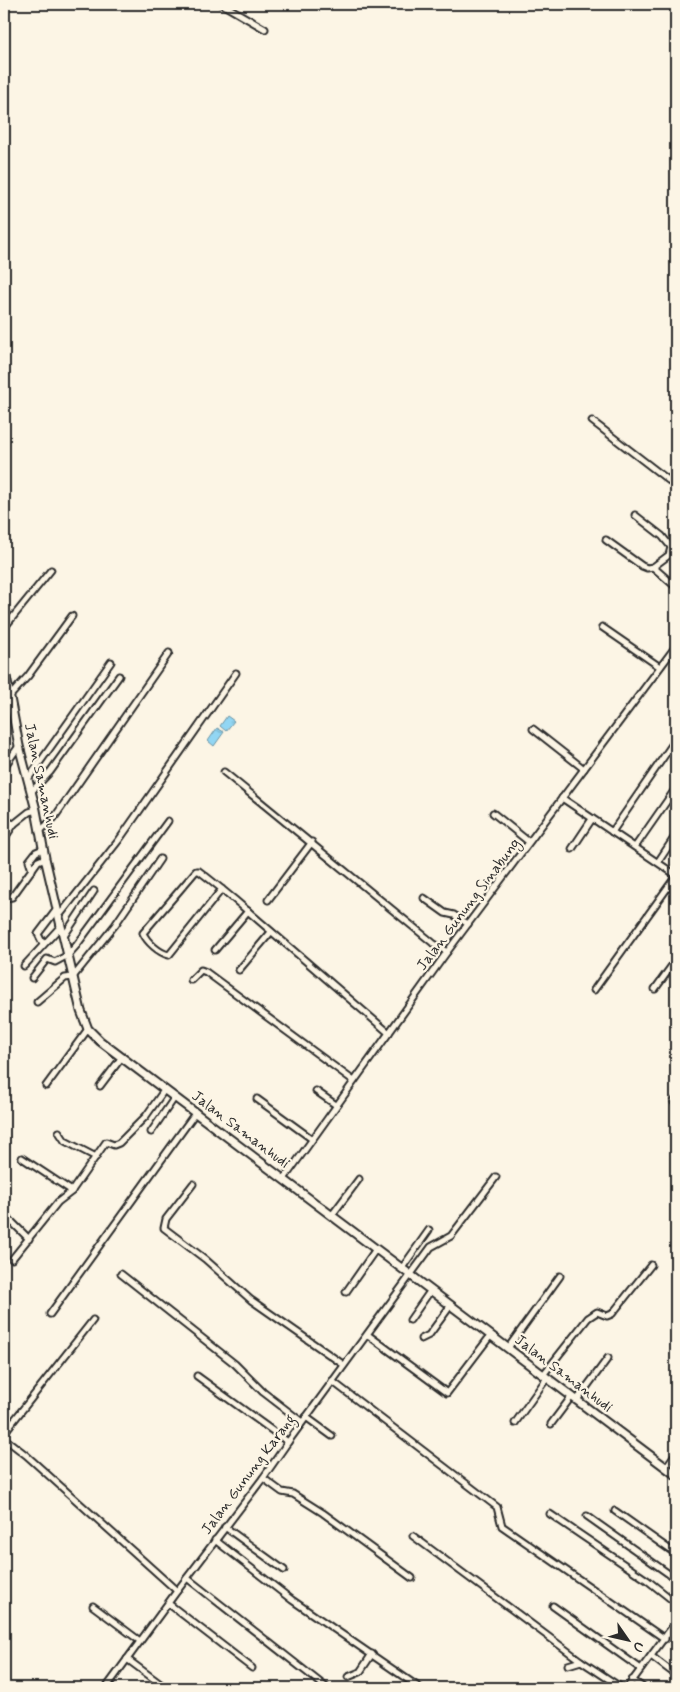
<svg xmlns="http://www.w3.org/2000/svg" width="680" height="1692" viewBox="0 0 680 1692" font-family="Mynerve,sans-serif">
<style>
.water{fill:url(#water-ripples);stroke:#6992a3}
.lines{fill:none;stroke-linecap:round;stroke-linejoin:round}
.minor-casing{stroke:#2b2b2b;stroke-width:9}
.tertiary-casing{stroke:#2b2b2b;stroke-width:11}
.minor{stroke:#fcf5e5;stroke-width:5}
.tertiary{stroke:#fcf5e5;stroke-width:7}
.labels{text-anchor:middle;stroke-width:4.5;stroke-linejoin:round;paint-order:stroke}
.street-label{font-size:15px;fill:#2b2b2b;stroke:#fcf5e5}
</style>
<defs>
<pattern id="water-ripples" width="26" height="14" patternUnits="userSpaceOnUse" patternTransform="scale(1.25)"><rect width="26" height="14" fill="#92d6f3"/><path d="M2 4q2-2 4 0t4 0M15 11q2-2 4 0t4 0" fill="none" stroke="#7eb8d0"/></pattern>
</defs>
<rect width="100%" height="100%" fill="#fcf5e5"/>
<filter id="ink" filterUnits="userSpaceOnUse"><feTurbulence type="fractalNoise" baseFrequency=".02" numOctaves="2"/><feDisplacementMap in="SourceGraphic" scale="10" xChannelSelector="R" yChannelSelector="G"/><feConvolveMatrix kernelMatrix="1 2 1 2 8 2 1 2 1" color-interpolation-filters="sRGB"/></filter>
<g filter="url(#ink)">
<g class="water">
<path d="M227,716l7,5 -8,10 -6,-5z"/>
<path d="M217,728l7,4 -10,14 -6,-5z"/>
</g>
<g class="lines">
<defs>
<g id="minor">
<path d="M222,4l43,25"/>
<path d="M592,421l84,65"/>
<path d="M635,515l27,21 9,11 -2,8 -16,12"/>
<path d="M606,540l36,26 5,2 6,-1 23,20"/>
<path d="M602,627l58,40"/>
<path d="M4,628l47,-58"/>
<path d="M10,696l18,-20 44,-60"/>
<path d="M533,729l51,40"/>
<path d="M4,767l15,-21"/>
<path d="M224,772l209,171 14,9"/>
<path d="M28,779l83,-117"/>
<path d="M31,792l19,-20 69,-96"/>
<path d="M562,798l114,77"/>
<path d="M493,813l36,29"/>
<path d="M4,820l10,4 15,-12 7,-2"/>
<path d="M39,832l15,-14 115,-165"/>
<path d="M612,832l64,-93"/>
<path d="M4,839l10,-15"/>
<path d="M635,847l41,-59"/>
<path d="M572,849l20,-30"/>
<path d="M658,862l18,-27"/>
<path d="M32,870l-3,-9 7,-9 7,-3"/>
<path d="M222,889l-53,66c-10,-2 -22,-13 -26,-22l53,-62h3c12,9 24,19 36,29l154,133"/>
<path d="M424,898l21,15 9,2 14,9"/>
<path d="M268,900l44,-58"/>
<path d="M4,902l2,-4 6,-1 26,-36 7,-3"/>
<path d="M59,916l60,-76 117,-167"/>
<path d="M64,936l30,-45"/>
<path d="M43,944l-5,-10 19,-25"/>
<path d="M215,950l33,-39"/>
<path d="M24,966l37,-40"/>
<path d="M239,970l32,-38"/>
<path d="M32,978l15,-19 8,3 13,-7 8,-9 92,-125"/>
<path d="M191,980l10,-10 5,2 148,109"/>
<path d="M655,989l21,-29"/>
<path d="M594,990l82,-114"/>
<path d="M37,1002l28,-24 8,-1 42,-52 45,-66"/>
<path d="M46,1086l42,-57"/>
<path d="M100,1086l22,-29"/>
<path d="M316,1091l20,14"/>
<path d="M257,1099l55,40"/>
<path d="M674,1102l2,-3"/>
<path d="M59,1132l6,9 31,16"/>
<path d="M151,1132l24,-35"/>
<path d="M22,1158l50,33"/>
<path d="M284,1179l163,-227 229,-306"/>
<path d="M193,1184l-27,35 -2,9 41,31 46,41 93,65"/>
<path d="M4,1214l25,25"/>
<path d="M332,1215l27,-36"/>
<path d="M12,1259l46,-57 13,-10 35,-50 8,3 5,-2 27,-27 19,-27"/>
<path d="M402,1268l27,-38"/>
<path d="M121,1274l114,90 28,28 39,30"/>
<path d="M346,1292l30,-43"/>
<path d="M50,1314l146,-202"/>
<path d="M410,1320l21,-30"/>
<path d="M368,1335l79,58 44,-58"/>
<path d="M421,1339l8,-4 22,-30"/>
<path d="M508,1348l52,-72"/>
<path d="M543,1375l45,-57 9,-6 10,4 5,-2 39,-49"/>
<path d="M197,1376l91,66"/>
<path d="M332,1381l165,126 5,19 163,113"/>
<path d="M577,1400l31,-42"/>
<path d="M306,1417l26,19"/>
<path d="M515,1423l32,-45"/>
<path d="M551,1424l21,-28"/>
<path d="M4,1433l89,-113"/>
<path d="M4,1438l22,17 151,136"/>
<path d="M666,1467l10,-14"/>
<path d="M263,1478l19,14 11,2 30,19 89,65"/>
<path d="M615,1511l61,43"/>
<path d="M550,1514l97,66 29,23"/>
<path d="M587,1516l89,63"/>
<path d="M225,1527l59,43"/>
<path d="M413,1536l168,125"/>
<path d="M215,1540l77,60 128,88"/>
<path d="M187,1578l140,110"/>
<path d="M169,1604l83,64"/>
<path d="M93,1606l47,35"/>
<path d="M553,1606l88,63"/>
<path d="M668,1633l8,6"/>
<path d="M651,1656l25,19"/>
<path d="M127,1659l39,29"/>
<path d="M568,1665l13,-4 41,27"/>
<path d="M348,1677l12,-5 12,-18"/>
<path d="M632,1680l12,8"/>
<path d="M106,1688l71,-97 86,-113 25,-36 143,-195 20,-11 45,-59"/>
<path d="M627,1688l49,-66"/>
</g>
<path id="tertiary" d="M4,666l15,80 17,64 9,48 36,153 7,18 12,12 576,434"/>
</defs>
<use href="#minor" class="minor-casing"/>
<use href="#tertiary" class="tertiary-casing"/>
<use href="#minor" class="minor"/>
<use href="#tertiary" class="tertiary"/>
</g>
</g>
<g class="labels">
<g class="street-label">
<text transform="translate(42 781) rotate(78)" y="5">Jalan Samanhudi</text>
<text transform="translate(468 904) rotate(-53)" y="5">Jalan Gunung Sinabung</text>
<text transform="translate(241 1129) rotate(37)" y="5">Jalan Samanhudi</text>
<text transform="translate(564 1373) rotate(37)" y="5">Jalan Samanhudi</text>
<text transform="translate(248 1474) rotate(-53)" y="5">Jalan Gunung Karang</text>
</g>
</g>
<rect width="680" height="1692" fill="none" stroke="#fcf5e5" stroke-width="20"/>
<rect x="10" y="10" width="660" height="1672" fill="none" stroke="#2b2b2b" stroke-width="2" filter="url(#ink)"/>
<g transform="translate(628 1640) rotate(124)" stroke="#fcf5e5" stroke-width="4" paint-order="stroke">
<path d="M0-4L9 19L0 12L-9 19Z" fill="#2b2b2b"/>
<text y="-8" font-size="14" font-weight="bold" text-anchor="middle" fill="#2b2b2b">U</text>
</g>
</svg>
